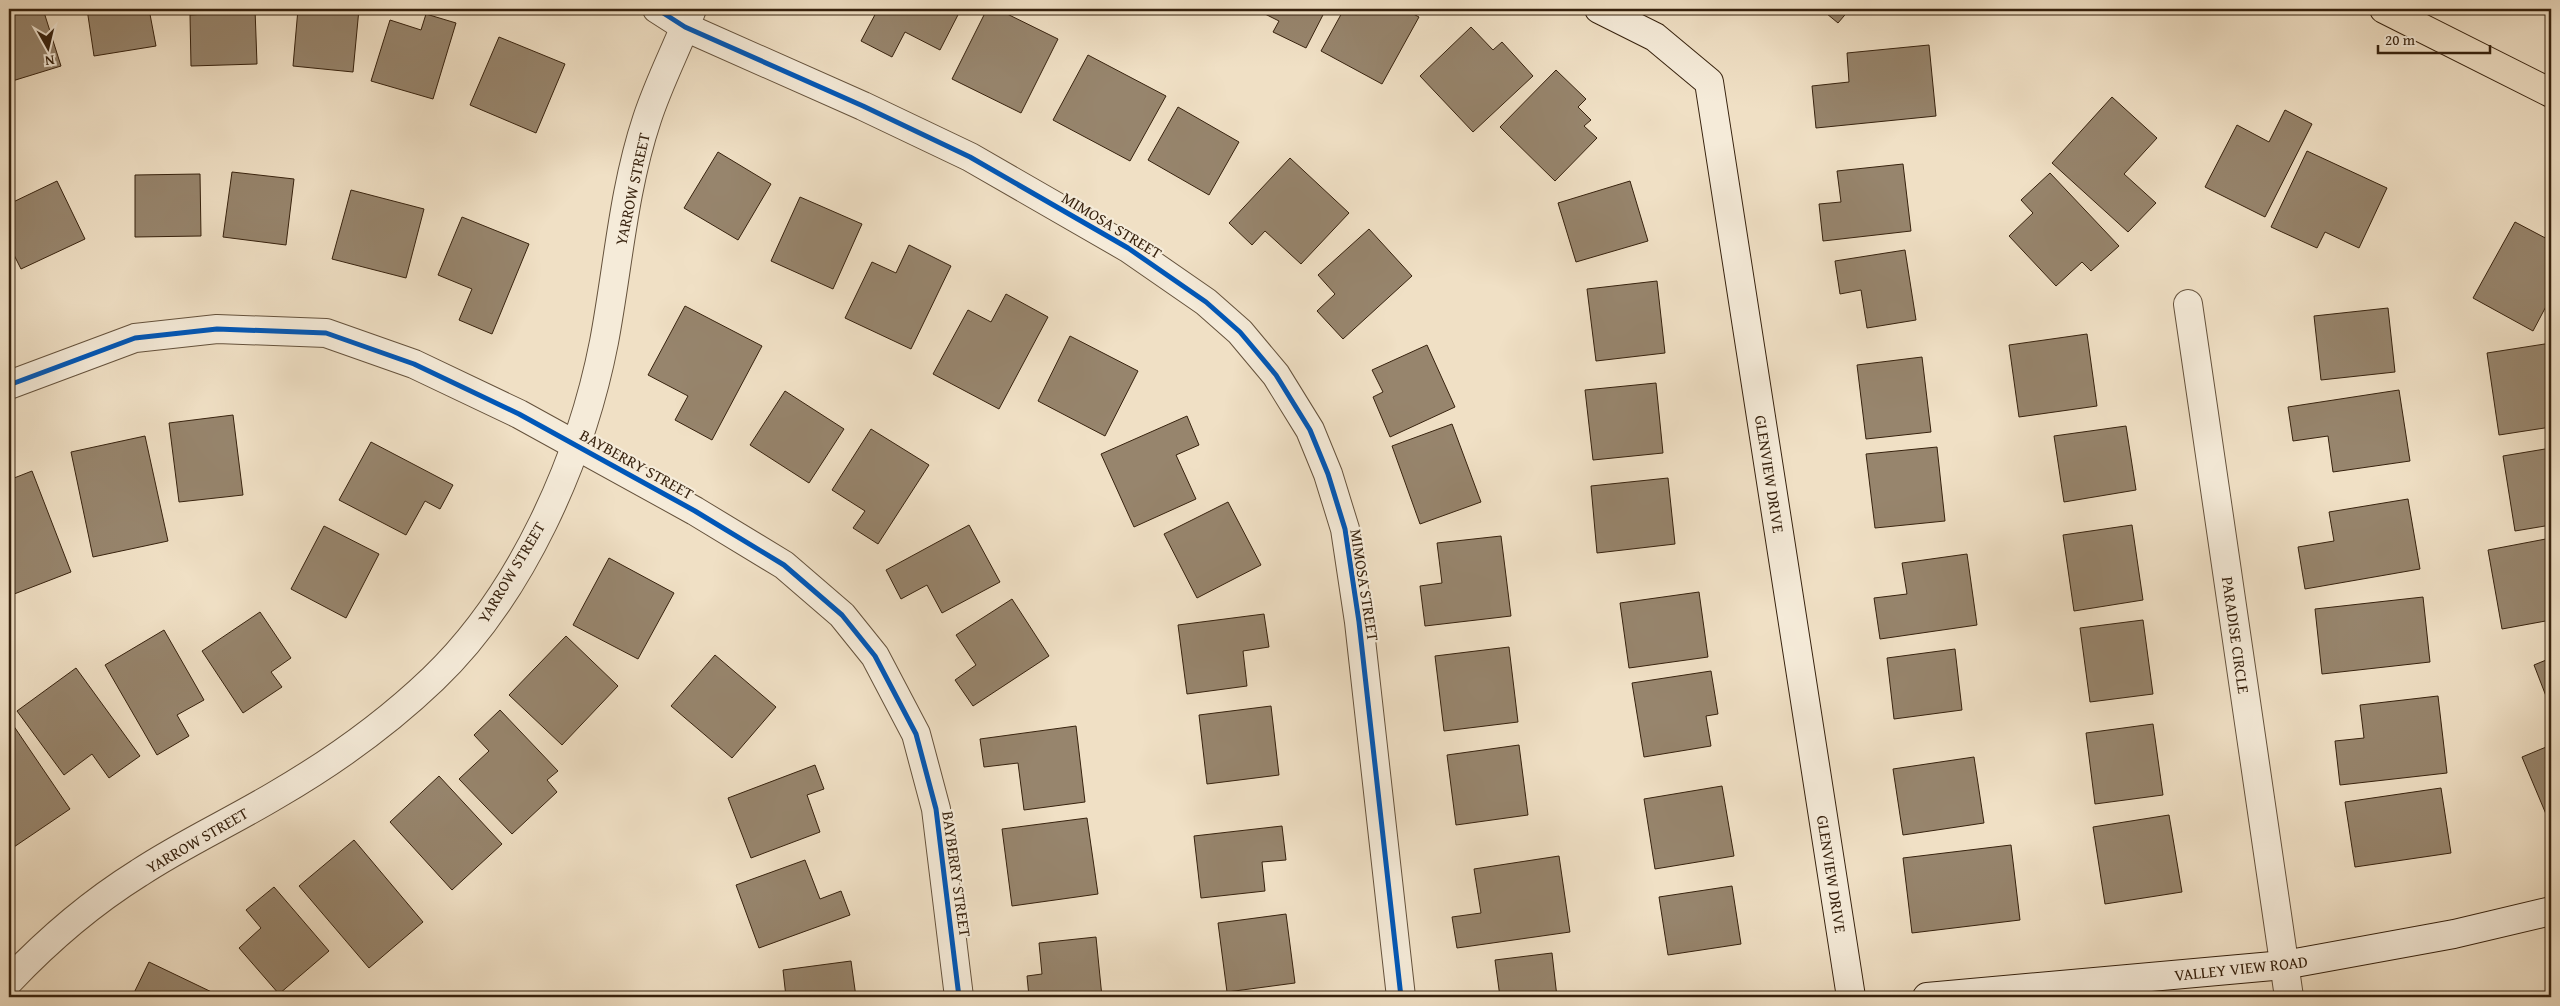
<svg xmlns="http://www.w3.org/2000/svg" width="2560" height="1006" viewBox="0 0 2560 1006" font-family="'Gentium Book Plus',serif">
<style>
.building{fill:#97856d;stroke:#37220e}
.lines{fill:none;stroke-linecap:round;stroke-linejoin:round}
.street-casing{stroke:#65523c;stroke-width:30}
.secondary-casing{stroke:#37220e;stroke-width:30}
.primary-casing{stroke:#37220e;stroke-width:30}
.street{stroke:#f5ebd9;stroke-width:28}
.secondary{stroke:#f5ebd9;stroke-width:28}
.primary{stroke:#f0e0c5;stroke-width:28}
.cycleway-casing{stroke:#f5ebd9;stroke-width:8}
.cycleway{stroke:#0057b8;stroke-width:5}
.labels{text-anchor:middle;stroke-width:4.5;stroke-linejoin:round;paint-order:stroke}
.street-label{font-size:16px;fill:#37220e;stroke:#f5ebd9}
</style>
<rect width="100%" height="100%" fill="#f0e0c5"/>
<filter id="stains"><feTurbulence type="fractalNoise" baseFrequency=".004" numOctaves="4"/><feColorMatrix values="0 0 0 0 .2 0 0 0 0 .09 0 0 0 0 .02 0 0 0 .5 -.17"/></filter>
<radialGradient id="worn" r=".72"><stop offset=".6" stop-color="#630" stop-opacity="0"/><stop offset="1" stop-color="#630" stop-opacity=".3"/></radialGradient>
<g class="building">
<path d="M29,9h14l18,57 -52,16v-67z"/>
<path d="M87,9h62l7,37 -62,10z"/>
<path d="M221,9h34l2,55 -66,2 -1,-51 31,-2z"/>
<path d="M298,9h61l-6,63 -60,-6z"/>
<path d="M878,9h83l-21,41 -35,-18 -13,25 -31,-16z"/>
<path d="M987,9h10l61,30 -37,74 -69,-34z"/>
<path d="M1255,9h71l-20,39 -33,-16 6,-11z"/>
<path d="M1344,9h60l15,8 -37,67 -61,-33z"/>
<path d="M1821,9h29l-12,14z"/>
<path d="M426,14l30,9 -23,76 -62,-18 19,-61 31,10z"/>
<path d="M1471,27l22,23 9,-8 31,34 -60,56 -53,-56z"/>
<path d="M499,37l66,27 -29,69 -66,-28z"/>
<path d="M1929,45l7,71 -120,12 -4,-42 37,-4 -2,-29z"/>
<path d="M1088,55l78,41 -36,65 -77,-41z"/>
<path d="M1556,70l30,29 -8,8 13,13 -7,6 13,12 -42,43 -55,-54z"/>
<path d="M2112,97l45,41 -33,36 32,29 -28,29 -76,-69z"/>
<path d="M1178,107l61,35 -30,53 -61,-35z"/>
<path d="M2285,110l27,14 -47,93 -60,-30 32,-62 32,17z"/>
<path d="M2307,151l80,37 -28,60 -34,-16 -8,16 -46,-21z"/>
<path d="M718,152l53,32 -33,56 -54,-32z"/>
<path d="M1290,158l59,55 -48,51 -36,-33 -13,14 -23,-22z"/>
<path d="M1903,164l8,67 -88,10 -4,-37 22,-2 -4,-31z"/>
<path d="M232,172l62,7 -8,66 -63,-8z"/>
<path d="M2050,173l69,73 -28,25 -9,-9 -26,24 -47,-50 24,-23 -12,-13z"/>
<path d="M200,174l1,62 -66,1v-62z"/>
<path d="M57,181l28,58 -64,30 -12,-24v-41z"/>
<path d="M1630,181l18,60 -72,21 -18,-59z"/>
<path d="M351,190l73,19 -18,69 -74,-19z"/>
<path d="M800,197l62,27 -29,65 -62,-28z"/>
<path d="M462,217l67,27 -37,90 -33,-14 13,-31 -34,-14z"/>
<path d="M2515,222l36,19v56l-18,34 -60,-33z"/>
<path d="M1369,229l43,47 -69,63 -26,-28 18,-17 -17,-19z"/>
<path d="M909,245l42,21 -40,83 -66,-31 27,-56 24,11z"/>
<path d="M1905,250l11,70 -49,8 -6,-38 -21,4 -5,-33z"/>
<path d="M1657,281l8,72 -69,8 -9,-72z"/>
<path d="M1006,294l42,23 -49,92 -66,-35 35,-64 23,12z"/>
<path d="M685,306l77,40 -50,94 -37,-20 13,-24 -40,-21z"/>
<path d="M2388,308l7,64 -74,8 -7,-64z"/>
<path d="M2087,334l10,72 -78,11 -10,-72z"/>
<path d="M1070,336l68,35 -33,65 -67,-35z"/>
<path d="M2551,343v84l-52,8 -12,-82z"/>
<path d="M1427,345l28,62 -65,30 -17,-40 10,-5 -11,-22z"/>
<path d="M1922,357l9,75 -65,7 -9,-74z"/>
<path d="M1656,383l7,70 -70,7 -8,-70z"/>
<path d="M2399,390l11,71 -77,11 -5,-36 -35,5 -5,-34z"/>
<path d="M785,391l59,38 -35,54 -59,-38z"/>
<path d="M233,415l10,80 -64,7 -10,-79z"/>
<path d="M1187,416l12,29 -23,10 20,44 -62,28 -33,-73z"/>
<path d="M1452,424l29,78 -61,22 -28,-78z"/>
<path d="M2126,426l10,64 -72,12 -10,-66z"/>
<path d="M871,429l58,36 -51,79 -25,-16 12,-17 -33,-21z"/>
<path d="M145,436l23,105 -75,16 -22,-105z"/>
<path d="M371,442l82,43 -13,24 -15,-8 -19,34 -67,-35z"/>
<path d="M1937,447l8,74 -70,7 -9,-74z"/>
<path d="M2551,448v77l-36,6 -12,-75z"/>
<path d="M32,471l39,101 -62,24v-116z"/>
<path d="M1668,478l7,66 -78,9 -6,-67z"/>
<path d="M2408,499l12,70 -115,20 -7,-42 36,-6 -5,-29z"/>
<path d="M1228,502l33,63 -64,33 -33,-64z"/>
<path d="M969,525l31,57 -58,31 -15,-28 -26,14 -15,-29z"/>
<path d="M2132,525l11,75 -69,11 -11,-76z"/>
<path d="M324,526l55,28 -33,64 -55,-29z"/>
<path d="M1501,536l10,80 -86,10 -5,-40 22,-3 -5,-40z"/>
<path d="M2551,538v82l-49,9 -14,-79z"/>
<path d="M1967,554l10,71 -97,14 -6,-41 33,-4 -5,-31z"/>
<path d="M609,558l65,35 -36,66 -65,-34z"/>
<path d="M1699,592l9,65 -79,11 -9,-65z"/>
<path d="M2423,597l7,65 -108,12 -7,-65z"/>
<path d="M1012,599l37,57 -76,50 -18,-26 21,-15 -20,-30z"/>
<path d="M260,612l31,46 -20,14 11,15 -39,26 -41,-62z"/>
<path d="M1264,614l5,33 -26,4 4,35 -60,8 -9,-69z"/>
<path d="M2143,620l10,74 -63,8 -10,-74z"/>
<path d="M164,630l40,70 -27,15 12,21 -32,19 -52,-90z"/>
<path d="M566,636l52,50 -56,59 -53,-50z"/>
<path d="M1509,647l9,75 -74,9 -9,-75z"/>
<path d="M1955,649l7,61 -68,9 -7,-61z"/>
<path d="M715,655l61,52 -44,51 -61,-52z"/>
<path d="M2551,658v51l-17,-44z"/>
<path d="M76,668l64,88 -31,22 -17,-24 -28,21 -47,-64z"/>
<path d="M1711,671l7,43 -12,2 5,30 -67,11 -12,-74z"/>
<path d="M2438,696l9,77 -107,12 -5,-44 29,-3 -4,-33z"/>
<path d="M1271,706l8,69 -72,9 -8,-69z"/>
<path d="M500,710l58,61 -11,9 10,12 -45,42 -53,-55 30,-28 -15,-16z"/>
<path d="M11,722l59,87 -59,40 -2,-126z"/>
<path d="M2153,724l10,71 -68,9 -9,-71z"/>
<path d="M1076,726l9,76 -61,8 -6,-47 -34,4 -4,-28z"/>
<path d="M1519,745l9,70 -72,10 -9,-70z"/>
<path d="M2551,745v81l-29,-69z"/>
<path d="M1974,757l10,66 -81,12 -10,-66z"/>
<path d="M815,765l9,24 -17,6 13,37 -69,26 -23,-60z"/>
<path d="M439,776l63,68 -50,46 -62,-68z"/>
<path d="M1722,786l12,70 -79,13 -11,-70z"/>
<path d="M2441,788l10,65 -96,14 -10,-65z"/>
<path d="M2169,815l13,77 -77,12 -12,-77z"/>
<path d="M1087,818l11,76 -86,12 -10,-77z"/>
<path d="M1282,826l4,34 -24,2 3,29 -64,7 -7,-62z"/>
<path d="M354,840l69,82 -54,46 -70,-82z"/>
<path d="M2011,845l9,75 -108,13 -9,-75z"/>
<path d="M1559,856l11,76 -113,16 -5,-31 29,-4 -7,-44z"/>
<path d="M805,860l15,39 21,-8 9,24 -91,33 -23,-63z"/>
<path d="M1732,886l9,58 -73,11 -9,-58z"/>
<path d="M274,887l55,64 -50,43 -40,-46 22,-20 -15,-18z"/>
<path d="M1286,914l9,69 -68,9 -9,-69z"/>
<path d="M1096,937l6,60h-73l-2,-21 15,-2 -3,-31z"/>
<path d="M1552,953l5,44h-57l-5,-37z"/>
<path d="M851,961l5,36h-70l-3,-27z"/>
<path d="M149,962l71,34 -1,1h-87z"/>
</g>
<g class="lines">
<defs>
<g id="street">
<path d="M657,9l28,18 178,79 107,51 158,91 78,54 34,30 36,43 34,55 18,44 17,55 14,93 42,375"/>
<path d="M2188,304l101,693"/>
<path d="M9,385l126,-47 82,-9 109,4 88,31 105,50 176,97 89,54 58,50 33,41 41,78 20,75 23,188"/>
<path d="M9,981c39,-41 82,-78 130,-108 44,-29 92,-51 137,-78 55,-32 110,-71 157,-116 88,-84 148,-219 171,-337 14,-74 19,-151 43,-223 12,-37 31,-73 45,-110"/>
</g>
<g id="secondary">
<path d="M1599,9l56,28 54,45 142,915"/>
<path d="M1927,997l357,-32 170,-31 97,-23"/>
</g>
<path id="primary" d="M2384,9l167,84"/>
</defs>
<use href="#street" class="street-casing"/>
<use href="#secondary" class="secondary-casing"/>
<use href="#primary" class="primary-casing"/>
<use href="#street" class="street"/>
<use href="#secondary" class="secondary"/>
<use href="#primary" class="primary"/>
<defs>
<g id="cycleway">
<path d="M657,9l28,18 178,79 107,51 158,91 78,54 34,30 36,43 34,55 18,44 17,55 14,93 42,375"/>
<path d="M9,385l126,-47 82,-9 109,4 88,31 105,50 176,97 89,54 58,50 33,41 41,78 20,75 23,188"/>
</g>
</defs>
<use href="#cycleway" class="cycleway-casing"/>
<use href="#cycleway" class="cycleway"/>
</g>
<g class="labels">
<g class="street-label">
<text transform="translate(632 189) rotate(-78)" y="6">YARROW STREET</text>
<text transform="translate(1112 225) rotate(31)" y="6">MIMOSA STREET</text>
<text transform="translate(637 464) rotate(29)" y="6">BAYBERRY STREET</text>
<text transform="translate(1770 474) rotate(81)" y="6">GLENVIEW DRIVE</text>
<text transform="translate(511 572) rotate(-59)" y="6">YARROW STREET</text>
<text transform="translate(1365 585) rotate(81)" y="6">MIMOSA STREET</text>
<text transform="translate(2236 635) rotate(82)" y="6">PARADISE CIRCLE</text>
<text transform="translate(197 840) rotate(-30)" y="6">YARROW STREET</text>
<text transform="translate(957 874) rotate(82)" y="6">BAYBERRY STREET</text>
<text transform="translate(1832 874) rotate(81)" y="6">GLENVIEW DRIVE</text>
<text transform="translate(2241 968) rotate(-6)" y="6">VALLEY VIEW ROAD</text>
</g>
</g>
<rect width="2560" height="1006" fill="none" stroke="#f0e0c5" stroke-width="30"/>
<rect x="10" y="10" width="2540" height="986" fill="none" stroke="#37220e" stroke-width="2.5"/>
<rect x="15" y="15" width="2530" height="976" fill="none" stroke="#37220e"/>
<g transform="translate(48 48) rotate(172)" stroke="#f5ebd9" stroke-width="4" paint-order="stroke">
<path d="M0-4L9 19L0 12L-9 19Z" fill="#37220e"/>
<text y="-8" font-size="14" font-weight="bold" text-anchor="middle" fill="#37220e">N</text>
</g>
<path d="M2378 45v8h112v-8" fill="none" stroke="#37220e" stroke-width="2.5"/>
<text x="2385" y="45" font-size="15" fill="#37220e" stroke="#f5ebd9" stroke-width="4" paint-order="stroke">20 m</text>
<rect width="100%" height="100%" filter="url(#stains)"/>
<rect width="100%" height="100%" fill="url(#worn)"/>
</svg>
